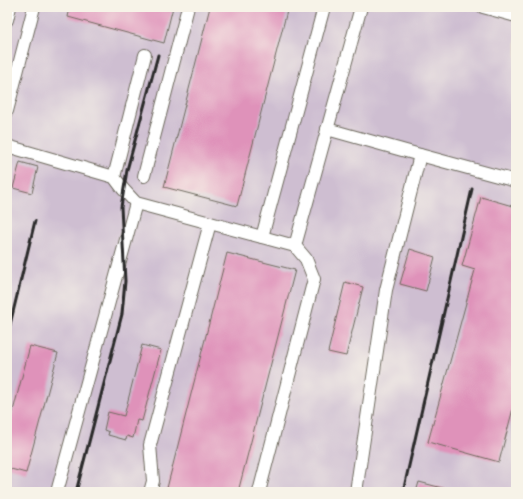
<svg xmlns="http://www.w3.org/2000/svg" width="523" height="499" viewBox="0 0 523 499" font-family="'EB Garamond',serif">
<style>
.industrial{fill:#cebed1}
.building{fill:#df92ba}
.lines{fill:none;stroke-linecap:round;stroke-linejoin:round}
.minor-casing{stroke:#6e6a5e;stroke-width:14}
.minor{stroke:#fff;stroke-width:12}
.rail{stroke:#2b2b2b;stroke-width:3}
</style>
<rect width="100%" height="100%" fill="#f7f3e8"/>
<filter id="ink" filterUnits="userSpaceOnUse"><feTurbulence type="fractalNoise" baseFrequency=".025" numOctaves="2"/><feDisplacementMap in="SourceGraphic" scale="8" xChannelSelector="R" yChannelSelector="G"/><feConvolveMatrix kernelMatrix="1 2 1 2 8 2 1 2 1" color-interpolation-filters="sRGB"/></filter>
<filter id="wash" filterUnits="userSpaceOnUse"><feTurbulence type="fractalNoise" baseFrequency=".012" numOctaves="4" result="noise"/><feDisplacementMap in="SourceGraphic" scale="16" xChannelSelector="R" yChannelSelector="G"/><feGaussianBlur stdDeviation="0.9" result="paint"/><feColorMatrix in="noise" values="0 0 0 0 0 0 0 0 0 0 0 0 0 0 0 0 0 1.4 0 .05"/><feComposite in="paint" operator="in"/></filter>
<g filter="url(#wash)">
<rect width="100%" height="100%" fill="#eadfbc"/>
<rect class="industrial" x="7" y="7" width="509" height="485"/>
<g id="blocks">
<g class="building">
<path d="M70,7h103l-9,36 -96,-26z"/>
<path d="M210,7h78l-51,199 -73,-19z"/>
<path d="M20,162l18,5 -6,26 -19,-5z"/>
<path d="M481,197l35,10v190l-17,65 -71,-20 47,-172 -13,-4z"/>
<path d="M410,249l25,8 -9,34 -26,-7z"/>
<path d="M227,253l68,17 -57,222h-72z"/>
<path d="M345,282l18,5 -17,69 -18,-4z"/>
<path d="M142,345l19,5 -19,71 -5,-1 -4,18 -6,-2 -1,4 -18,-5 1,-3 -5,-2 4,-18 16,4z"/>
<path d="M30,346l28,7 -32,120 -19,-5v-34z"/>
<path d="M419,482l35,9v1h-38z"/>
</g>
</g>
</g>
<g filter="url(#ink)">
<use href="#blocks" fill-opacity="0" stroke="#6e6a5e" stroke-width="1"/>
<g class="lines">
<defs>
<g id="minor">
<path d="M483,7l33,9"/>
<path d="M7,20l3,-13"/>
<path d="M7,111l27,-104"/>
<path d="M327,129l93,26 96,26"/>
<path d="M7,146l107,31 9,12 13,14 159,43 11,13 8,20 -55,213"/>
<path d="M144,176l44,-169"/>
<path d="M114,177l31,-122"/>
<path d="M262,237l62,-230"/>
<path d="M295,246l66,-239"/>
<path d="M57,492l79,-289"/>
<path d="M150,492l3,-11 -3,-36 60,-222"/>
<path d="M356,492l30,-202 34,-135"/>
</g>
</defs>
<use href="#minor" class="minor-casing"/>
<use href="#minor" class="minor"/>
<g class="rail">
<path d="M7,337l28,-116"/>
<path d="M76,492l46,-178 3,-33 -4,-74 6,-37 31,-115"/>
<path d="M403,492l69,-303"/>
</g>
</g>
</g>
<rect width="523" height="499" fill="none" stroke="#f7f3e8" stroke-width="24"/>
</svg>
